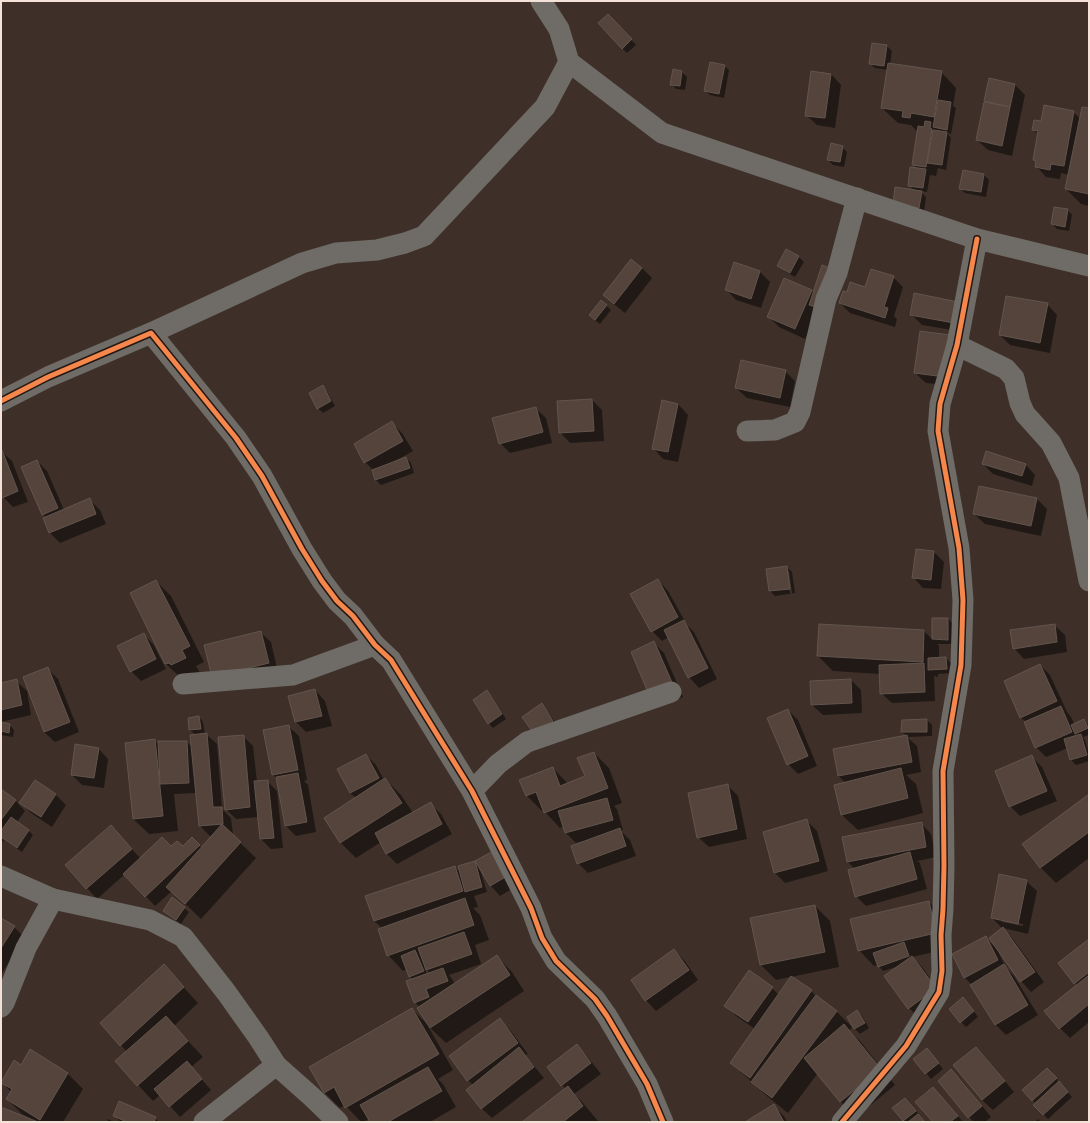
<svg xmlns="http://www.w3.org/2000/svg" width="1090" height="1123" viewBox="0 0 1090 1123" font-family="'Source Sans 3',sans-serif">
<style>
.shadow{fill:#0007;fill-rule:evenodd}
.building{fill:#55443b;stroke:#62554e}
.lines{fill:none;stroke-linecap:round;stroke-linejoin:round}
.minor{stroke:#6f6b66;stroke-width:21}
.cycleway-casing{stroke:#251812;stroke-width:8}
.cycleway{stroke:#f5874c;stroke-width:5}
</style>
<rect width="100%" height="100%" fill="#3e3028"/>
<g class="shadow">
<path d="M613,20l23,25 -9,8 -5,-5z"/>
<path d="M887,46l5,5 -2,13 51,8 15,16 -3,18 3,2 -5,26 -4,-1 4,5 -5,32 -8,-2 -2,8 -6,-1 -3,17 -7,-1 6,6 -2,15 -25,-4 16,-17 -6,-6 9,-16 -5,-5 5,-32 -7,-7 -13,-2 -16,-15 6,-38 -13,-2 -5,-4z"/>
<path d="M724,66l5,4 -5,28 -14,-3 -5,-5z"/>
<path d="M673,71l9,1 5,5 -2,13 -9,-1 -5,-5z"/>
<path d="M831,74l10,11 -6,43 -18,-3 -11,-10z"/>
<path d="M990,79l25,6 10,10 -13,61 -24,-6 -11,-10z"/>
<path d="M1089,109v97l-8,-2 -15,-15 3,-14 -8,-2 -1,6 -14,-2 -10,-11 1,-4 -3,-2 5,-25 -6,-5 9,-8 31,-10 8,7z"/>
<path d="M842,147l5,5 -3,15 -11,-2 -5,-5z"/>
<path d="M964,171l20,4 5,5 -3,17 -21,-4 -5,-5z"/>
<path d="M1068,210l4,5 -3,16 -12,-2 -5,-5z"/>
<path d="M786,250l13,7 5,5 -9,15 -12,-7 -5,-5z"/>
<path d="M735,263l25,9 10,10 -9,26 -25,-8 -10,-11z"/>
<path d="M642,268l10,10 -27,35 -10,-8 -11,-10z"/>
<path d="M893,277l10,10 -9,29 3,3 -2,8 -45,-14 -10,-10 7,-9 19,-6z"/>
<path d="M784,280l28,11 2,2 4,17 -13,29 -26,-12 -11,-11z"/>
<path d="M915,295l49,37 -42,-7 -11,-11z"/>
<path d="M1047,304l10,11 -7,38 -40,-8 -10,-10z"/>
<path d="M606,305l5,5 -11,14 -5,-4z"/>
<path d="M920,333l35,53 -29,-3 -11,-10z"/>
<path d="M785,371l10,10 -5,26 -43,-9 -11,-10z"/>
<path d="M323,387l4,4 8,15 -12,7 -5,-5z"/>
<path d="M592,400l10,10 2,31 -34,2 -10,-11z"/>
<path d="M663,401l15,3 10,11 -10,47 -15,-3 -10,-11z"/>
<path d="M535,408l11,10 6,25 -42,10 -10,-10z"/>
<path d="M392,423l10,10 11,18 -16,9 1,1 8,-3 5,5 3,10 -33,12 -5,-5 -3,-10 -8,-8z"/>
<path d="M1,451l11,10 16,41 -15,5 -10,-10 -2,-5z"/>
<path d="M37,461l10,10 17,39 26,-10 10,10 6,14 -46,19 -10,-10 -4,-15 -3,-4z"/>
<path d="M983,464h42l10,11 -3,11 -39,-12z"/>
<path d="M1037,499l10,10 -6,27 -56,-12 -11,-10z"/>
<path d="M916,550l18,2 10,10 -3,27 -18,-1 -10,-11z"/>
<path d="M787,567l5,5 3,21 -20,3 -5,-5 -3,-21zM787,571h2l3,22 -2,1z"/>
<path d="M658,580l10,11 19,34 7,7 23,47 -18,9 -10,-11 -20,-40 -7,4 -10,-10z"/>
<path d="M156,581l15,15 33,66 -8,4 4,7 -18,6 -16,-15z"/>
<path d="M948,618l4,5v21h-15l2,2v12h7l5,5v10l-13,1v3l-4,-1 1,25 -43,2 -11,-10 -1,-19 -47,-3 -15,-15 106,-25 9,9v-21z"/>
<path d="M1054,625l11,10 2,17 -43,7 -10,-11z"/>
<path d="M260,632l11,10 7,31 -55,14z"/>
<path d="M143,634l10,10 13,25 -25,12 -10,-10z"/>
<path d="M654,643l10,10 19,44 -22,9z"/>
<path d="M1040,665l10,10 17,37 4,5 4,8 9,-5 4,5 1,10 -6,2 2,3 4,13v8l-13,4 -5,-5 -3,-12 -22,9 -10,-10 -10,-25 -5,-4 -16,-36z"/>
<path d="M48,669l10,10 21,53 -24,10 -11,-10z"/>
<path d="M851,680l10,10 1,23 -39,2 -11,-10z"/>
<path d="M16,681l11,10 4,24 -30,7v-38z"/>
<path d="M315,690l10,11 7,25 -26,6 -10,-10 -6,-25z"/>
<path d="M487,692l5,5 14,22 -13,9 -5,-5z"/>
<path d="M542,704l4,5 12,17 -19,12z"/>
<path d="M788,710l10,10 19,46 -19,8 -10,-10z"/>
<path d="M199,717l4,5 2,12h1l11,10 5,65 9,9 2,16h-2l25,24 -55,61 -29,-28 -17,15 -30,-32 -28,25 -31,-34 45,-39 30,33 30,-11 12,-1 9,-8 10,9 11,-12h-3l-10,-10 -3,-33 -23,1 4,37 -29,3 -16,-15 22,-79 4,5v-3h28l5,5 4,-12 -6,-5 -1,-11z"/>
<path d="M927,720l5,5v11l-25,1 10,9 4,26 -15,3 10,9 7,29 -65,17 -16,-15 4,-32 -8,-7 69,-40 -5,-4z"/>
<path d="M1,723l9,2 4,5 -1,7 -12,-2z"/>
<path d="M288,726l11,10 8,44 -3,1 4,4 8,47 -20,4 -10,-10 -9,-47 -4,-4 -9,-44z"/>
<path d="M243,736l10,10 4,36 10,-1 10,10 6,57 -12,1 -10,-10 -3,-22 -22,2 -10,-10z"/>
<path d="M98,748l10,11 -4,29 -22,-3 -10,-10z"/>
<path d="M594,753l15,15 13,35 -8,3 3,3 6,21 -2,1 9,9 6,16 -48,17 -10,-10 6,-21v-1l-8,2 -10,-10 -2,-7 -4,2 -15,-16 -1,-2 -2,1 -16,-16 27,-27 15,16 18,-7z"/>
<path d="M366,755l10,10 8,15 1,-1 16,16 12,18 17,-9 11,10 11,20 -55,30 -10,-10 -6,-12 -25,16 -15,-15 -16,-25 31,-20 -6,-5 -12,-24z"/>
<path d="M1032,757l10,10 15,34 -37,15 -10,-10z"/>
<path d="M35,781l21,14 10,10 -14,22 -21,-14 -10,-10z"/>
<path d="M728,786l10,10 9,43 -38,8 -11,-10z"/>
<path d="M1,790l14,10 10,11 -8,11 12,9 4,4 -11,17 -18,-12 -3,4z"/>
<path d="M1089,796v62l-33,25 -15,-15 -17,-23z"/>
<path d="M807,821l10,10 11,40 -43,12 -10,-10z"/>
<path d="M921,823l10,11 5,23 -19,4 3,2 7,26 -61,17 -10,-10 -1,-27 -7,-7z"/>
<path d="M475,862l3,4 -1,-4 41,23 -18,11 -10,-11 -10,-16 7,23 -13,4 4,11 -5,1 7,7 9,25 -14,5 6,19 -32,11 3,4 3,5 42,-27 15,15 12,19 -78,52 -18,-17 25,44 -15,9 5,5 13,23 -26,15h-59l-2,-3 -6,3h-2l-16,-17 -5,3 -16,-16 88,-83 16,16 1,-1 -9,-16 -5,-6 -2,-22 -3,-3 -3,-8 -4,2 -15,-16 -6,-27 -8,-7 -7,-24 88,-30 6,6zM424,967l6,6 -3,1z"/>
<path d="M1026,881l11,10 -9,43 -25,-6 10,11 31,43 -13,10 -10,-11 -23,-33 -1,1 9,19 8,8 24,39 -32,20 -10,-10 -24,-40 -7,-7 -12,-23 33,-17 9,9 1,-1 7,-17 -11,-11zM1002,920l21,4v2l-21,-4z"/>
<path d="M929,902l15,15 7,31 -39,9 10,10 23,32 -26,19 -10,-10 -10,-42 -16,5 -5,-6 -4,1 -15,-16z"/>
<path d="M815,906l15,15 9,46 -63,13 -15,-15 -10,-46z"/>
<path d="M184,908l5,4 -8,12 -17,-13z"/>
<path d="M1,919l13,8 10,10 -23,38z"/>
<path d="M1089,940v82l-19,16 -10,-10 17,-43 -2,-2z"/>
<path d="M674,950l10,10 14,20 -42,31 -10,-11 -14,-20z"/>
<path d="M164,966l34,37 -24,23 29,31 -12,10 20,23 -31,27 -20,-22 -7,6 -37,-40 11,-9 -26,-29z"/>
<path d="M772,988l7,7 32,-4 5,5 21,16 15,15 -3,4 11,10 35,44 -39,32 -15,-15 -23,-29 -30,40 -20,-16 -37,-34 24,-34 -19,-13 -10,-11z"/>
<path d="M968,1003l10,14 -12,10 -5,-5z"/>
<path d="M857,1012l5,4 7,12 -9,6 -5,-5 -7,-12z"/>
<path d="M500,1020l10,10 18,24 -3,1 19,23 -52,40 -11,-10 -8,-23 -5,-5z"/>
<path d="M577,1046l10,10 14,18 -27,20 9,9 15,18 -74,1 42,-33 -4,-4z"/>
<path d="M976,1048l10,10 28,34 -21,18 -11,-10 -27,-34z"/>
<path d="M927,1049l16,20 -12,10 -16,-20z"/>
<path d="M21,1066l46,7 16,16 -20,33h-62v-11l29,9 1,-1 -9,-5 -15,-15 4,-7 -9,-10z"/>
<path d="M951,1071l11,10 29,36 -6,5h-11l-5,-5z"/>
<path d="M1052,1074l20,23 -24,22 -14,-14 2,-1 -4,-4z"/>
<path d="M943,1099l20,23h-29z"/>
<path d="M910,1104l15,18h-20l-12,-14z"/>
<path d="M773,1106l11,10 3,6h-40z"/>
<path d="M114,1116l41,2 4,4h-38z"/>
<path d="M108,1119l6,3h-7z"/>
<path d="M1038,1119l3,3h-6z"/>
</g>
<g class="building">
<path d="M608,14l24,25 -10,10 -24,-26z"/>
<path d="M872,43l15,2 -3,21 -15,-2z"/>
<path d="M710,62l15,3 -6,29 -15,-3z"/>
<path d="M888,63l54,8 -8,46 -23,-4 -1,5 -8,-1 1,-6 -22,-3z"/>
<path d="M673,69l9,2 -2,15 -10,-1z"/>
<path d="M811,71l20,3 -6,44 -20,-2z"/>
<path d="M989,78l26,6 -5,23 -26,-6z"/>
<path d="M938,100l13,2 -4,28 -14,-3z"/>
<path d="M984,102l26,5 -8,39 -26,-6z"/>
<path d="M1044,105l30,6 -10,55 -13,-2 -1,6 -15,-3 1,-6 -3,-1 5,-29 -6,-1 2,-10 7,1z"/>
<path d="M1082,107l7,1v86l-24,-5z"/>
<path d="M925,121l6,1 -1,6 2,1 -6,38 -14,-2 6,-39 6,1z"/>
<path d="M933,130l14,2 -5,33 -15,-2z"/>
<path d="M831,143l12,3 -3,16 -13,-2z"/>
<path d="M910,167l16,2 -3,19 -15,-2z"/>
<path d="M963,170l21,4 -3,18 -22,-3z"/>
<path d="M895,187l27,4 -3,17 -26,-5z"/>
<path d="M1054,207l14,2 -3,18 -14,-3z"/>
<path d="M786,249l13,7 -9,17 -13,-7z"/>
<path d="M631,259l11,9 -28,36 -11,-9z"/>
<path d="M734,262l26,9 -9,28 -26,-9z"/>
<path d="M822,265l10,4 -13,39 -10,-3z"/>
<path d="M871,269l23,7 -10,31 4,1 -3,10 -46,-15 4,-12 4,1 3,-10 15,5z"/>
<path d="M784,278l28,12 -17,39 -28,-12z"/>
<path d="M914,293l44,9 -4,21 -44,-8z"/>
<path d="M1006,296l42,7 -8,40 -41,-8z"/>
<path d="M601,300l6,5 -12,15 -6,-5z"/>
<path d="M920,331l30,4 -5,42 -31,-4z"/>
<path d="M741,360l45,10 -6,28 -45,-10z"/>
<path d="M323,385l8,16 -14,8 -8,-16z"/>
<path d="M592,399l2,32 -35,2 -2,-32z"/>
<path d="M662,400l16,4 -10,48 -16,-3z"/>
<path d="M536,407l7,25 -44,12 -7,-26z"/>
<path d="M392,421l11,20 -39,22 -10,-19z"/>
<path d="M1,450h1l16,41 -16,7 -1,-3z"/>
<path d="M986,451l40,13 -4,12 -40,-12z"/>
<path d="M406,457l4,11 -35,12 -3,-10z"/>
<path d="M37,460l21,48 -16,7 -21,-48z"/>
<path d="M979,486l58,12 -6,28 -58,-12z"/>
<path d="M90,498l6,16 -47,19 -6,-15z"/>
<path d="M916,549l18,2 -3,29 -19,-2z"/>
<path d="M787,566l3,23 -21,2 -3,-22z"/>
<path d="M658,579l20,38 -27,15 -21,-38z"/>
<path d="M156,580l34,66 -8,4 4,8 -15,7 -2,-2 -4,1 -35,-71z"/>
<path d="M932,618h16v22l-16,-1z"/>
<path d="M684,620l24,48 -20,10 -24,-48z"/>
<path d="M819,624l105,6 -1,32 -106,-6z"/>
<path d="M1055,624l2,18 -44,7 -3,-19z"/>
<path d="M261,631l8,32 -57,14 -8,-32z"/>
<path d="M144,633l12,26 -26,13 -13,-26z"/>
<path d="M654,641l20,46 -24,10 -19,-45z"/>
<path d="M946,657l1,12 -19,1v-12z"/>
<path d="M924,663l1,29 -45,2 -1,-29z"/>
<path d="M1040,664l17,37 -37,17 -16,-37z"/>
<path d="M48,667l22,55 -26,10 -21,-55z"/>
<path d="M17,679l5,26 -21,5v-27z"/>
<path d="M851,679l1,24 -41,2 -1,-24z"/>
<path d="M315,689l7,27 -27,6 -7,-26z"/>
<path d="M487,690l15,24 -14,10 -15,-24z"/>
<path d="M542,703l11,18 -19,13 -12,-17z"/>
<path d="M1061,706l11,26 -37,16 -11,-26z"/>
<path d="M788,709l20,47 -21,9 -20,-47z"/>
<path d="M199,716l2,13 -12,1 -1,-12z"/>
<path d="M927,719v13h-26l1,-12z"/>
<path d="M1084,719l4,9 -13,6 -4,-9z"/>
<path d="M1,722l9,2 -1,9 -8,-2z"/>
<path d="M289,725l9,45 -26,5 -9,-45z"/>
<path d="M207,733l6,74h9l1,17 -24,2 -9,-91z"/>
<path d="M1081,734l6,21 -17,5 -6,-21z"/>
<path d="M244,735l6,72 -25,3 -7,-73z"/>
<path d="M907,735l5,27 -74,14 -5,-27z"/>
<path d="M155,739l8,77 -30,3 -8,-76z"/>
<path d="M158,741h29l2,42 -29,1z"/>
<path d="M75,744l24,4 -5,30 -23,-3z"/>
<path d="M594,752l14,36 -64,25 -8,-21 -10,4 -7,-16 34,-13 7,19 25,-10 -8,-18z"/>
<path d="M366,754l13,24 -29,15 -13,-24z"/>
<path d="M1032,755l15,36 -38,16 -14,-36z"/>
<path d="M901,768l7,30 -67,17 -7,-30z"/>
<path d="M298,773l9,49 -22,4 -9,-49z"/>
<path d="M385,778l17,25 -62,40 -16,-25z"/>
<path d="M35,780l21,14 -15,23 -22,-14z"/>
<path d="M268,780l6,58 -14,1 -6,-58z"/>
<path d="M728,784l9,45 -40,9 -9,-45z"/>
<path d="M1,789l15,11 -15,20z"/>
<path d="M1089,794v38l-49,36 -18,-24z"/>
<path d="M607,798l6,22 -48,13 -7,-22z"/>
<path d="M431,802l11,22 -56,30 -11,-21z"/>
<path d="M11,817l18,13 -12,18 -16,-11v-6z"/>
<path d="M807,819l12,42 -45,12 -11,-41z"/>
<path d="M922,822l4,25 -79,15 -5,-25z"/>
<path d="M222,824l19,18 -56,62 -19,-17z"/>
<path d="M111,825l21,24 -46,40 -21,-24z"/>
<path d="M620,828l6,18 -49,18 -6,-18z"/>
<path d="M162,837l9,9 6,-5 6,5 9,-9 8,8 -55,52 -22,-23z"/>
<path d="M495,850l14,25 -19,11 -15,-25z"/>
<path d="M910,852l7,27 -62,18 -7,-27z"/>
<path d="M475,861l7,26 -17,5 -7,-26z"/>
<path d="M455,866l8,25 -89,30 -9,-25z"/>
<path d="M999,874l28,6 -9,44 -27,-6z"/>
<path d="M172,897l13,10 -9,13 -13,-9z"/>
<path d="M465,898l9,27 -87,31 -9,-27z"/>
<path d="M929,901l7,32 -78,18 -8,-32z"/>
<path d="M815,905l10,47 -65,13 -10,-47z"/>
<path d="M1,918l14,8 -14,22z"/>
<path d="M1003,927l32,45 -15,10 -31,-44z"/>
<path d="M464,932l8,22 -46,16 -8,-22z"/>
<path d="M986,936l12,24 -34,18 -12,-24z"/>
<path d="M1089,939v33l-15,12 -16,-21z"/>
<path d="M904,942l5,14 -31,11 -5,-14z"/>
<path d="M674,949l15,21 -44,31 -14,-21z"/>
<path d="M415,950l9,21 -15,6 -8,-21z"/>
<path d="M497,955l13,20 -80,53 -13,-20z"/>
<path d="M912,956l24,32 -28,21 -24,-33z"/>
<path d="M164,964l20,23 -64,59 -20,-23z"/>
<path d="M1004,964l24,41 -33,20 -25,-40z"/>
<path d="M443,968l5,13 -22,8 3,8 -15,6 -8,-22z"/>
<path d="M749,970l24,17 -25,35 -24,-16z"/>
<path d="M1089,975v29l-30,25 -15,-18z"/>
<path d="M791,976l21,14 -62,88 -20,-15z"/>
<path d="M816,995l21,16 -65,87 -21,-16z"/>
<path d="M963,997l11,14 -14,12 -11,-14z"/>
<path d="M412,1008l27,46 -94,54 -11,-21 -10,6 -15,-26z"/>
<path d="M857,1010l8,13 -11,6 -7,-12z"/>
<path d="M166,1016l22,25 -51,45 -22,-25z"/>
<path d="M500,1018l18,25 -51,38 -18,-25z"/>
<path d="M844,1024l37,45 -41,33 -36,-44z"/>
<path d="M577,1044l14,19 -30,23 -14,-19z"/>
<path d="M519,1047l15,20 -53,42 -15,-19z"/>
<path d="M976,1047l29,34 -23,19 -29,-35z"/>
<path d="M927,1048l12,15 -14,11 -12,-15z"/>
<path d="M30,1049l38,24 -28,47 -34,-21 6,-10 -11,-6 13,-23 7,5z"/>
<path d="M187,1061l15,18 -33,28 -15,-18z"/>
<path d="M428,1067l14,24 -54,31h-18l-10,-17z"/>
<path d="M1047,1068l10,10 -25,23 -10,-11z"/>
<path d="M951,1069l31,37 -14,12 -30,-37z"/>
<path d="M1059,1081l9,11 -25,23 -10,-10z"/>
<path d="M568,1086l15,20 -20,16h-41z"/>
<path d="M933,1087l25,29 -8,6h-17l-18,-20z"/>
<path d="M905,1098l11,13 -13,10 -11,-13z"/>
<path d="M119,1101l37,16 -2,5h-27l-14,-6z"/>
<path d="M774,1104l10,18h-39z"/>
<path d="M1,1107l37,15h-37z"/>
<path d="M918,1114l7,8h-17z"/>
</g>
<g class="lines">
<g class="minor">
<path d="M541,1l18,28 10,33 93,71 315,106 112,27"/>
<path d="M151,333l151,-70 34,-10 41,-3 28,-7 19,-7 121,-129 24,-45"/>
<path d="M957,345l49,24 8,9 6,25 5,11 26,29 18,35 20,103"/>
<path d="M1,401l47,-24 103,-44 85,105 26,38 40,73 20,32 15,20 16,15 22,29 16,15 81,131 59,117 11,30 14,23 39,38 12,17 40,68 16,38"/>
<path d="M747,431l28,-1 20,-8 5,-10 26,-113 11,-26 20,-75"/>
<path d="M183,684l110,-9 82,-30"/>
<path d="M472,791l26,-27 29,-22 144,-50"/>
<path d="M1,876l52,23 97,21 33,17 43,55 32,45 18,28 36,32 26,25"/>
<path d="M1,1007l3,-4 22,-55 27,-49"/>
<path d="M204,1122l72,-57"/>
<path d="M842,1122l64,-76 33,-54 3,-21 -1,-36 2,-26 1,-43 -1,-95 18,-106 2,-65 -4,-52 -21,-117 2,-27 17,-59 20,-106"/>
</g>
<defs>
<g id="cycleway">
<path d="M1,401l47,-24 103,-44 85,105 26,38 40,73 20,32 15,20 16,15 22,29 16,15 81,131 59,117 11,30 14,23 39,38 12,17 40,68 16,38"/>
<path d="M842,1122l64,-76 33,-54 3,-21 -1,-36 2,-26 1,-43 -1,-95 18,-106 2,-65 -4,-52 -21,-117 2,-27 17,-59 20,-106"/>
</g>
</defs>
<use href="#cycleway" class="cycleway-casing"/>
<use href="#cycleway" class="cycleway"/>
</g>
<rect width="1090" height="1123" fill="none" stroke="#f4e1d8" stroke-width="4"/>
</svg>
